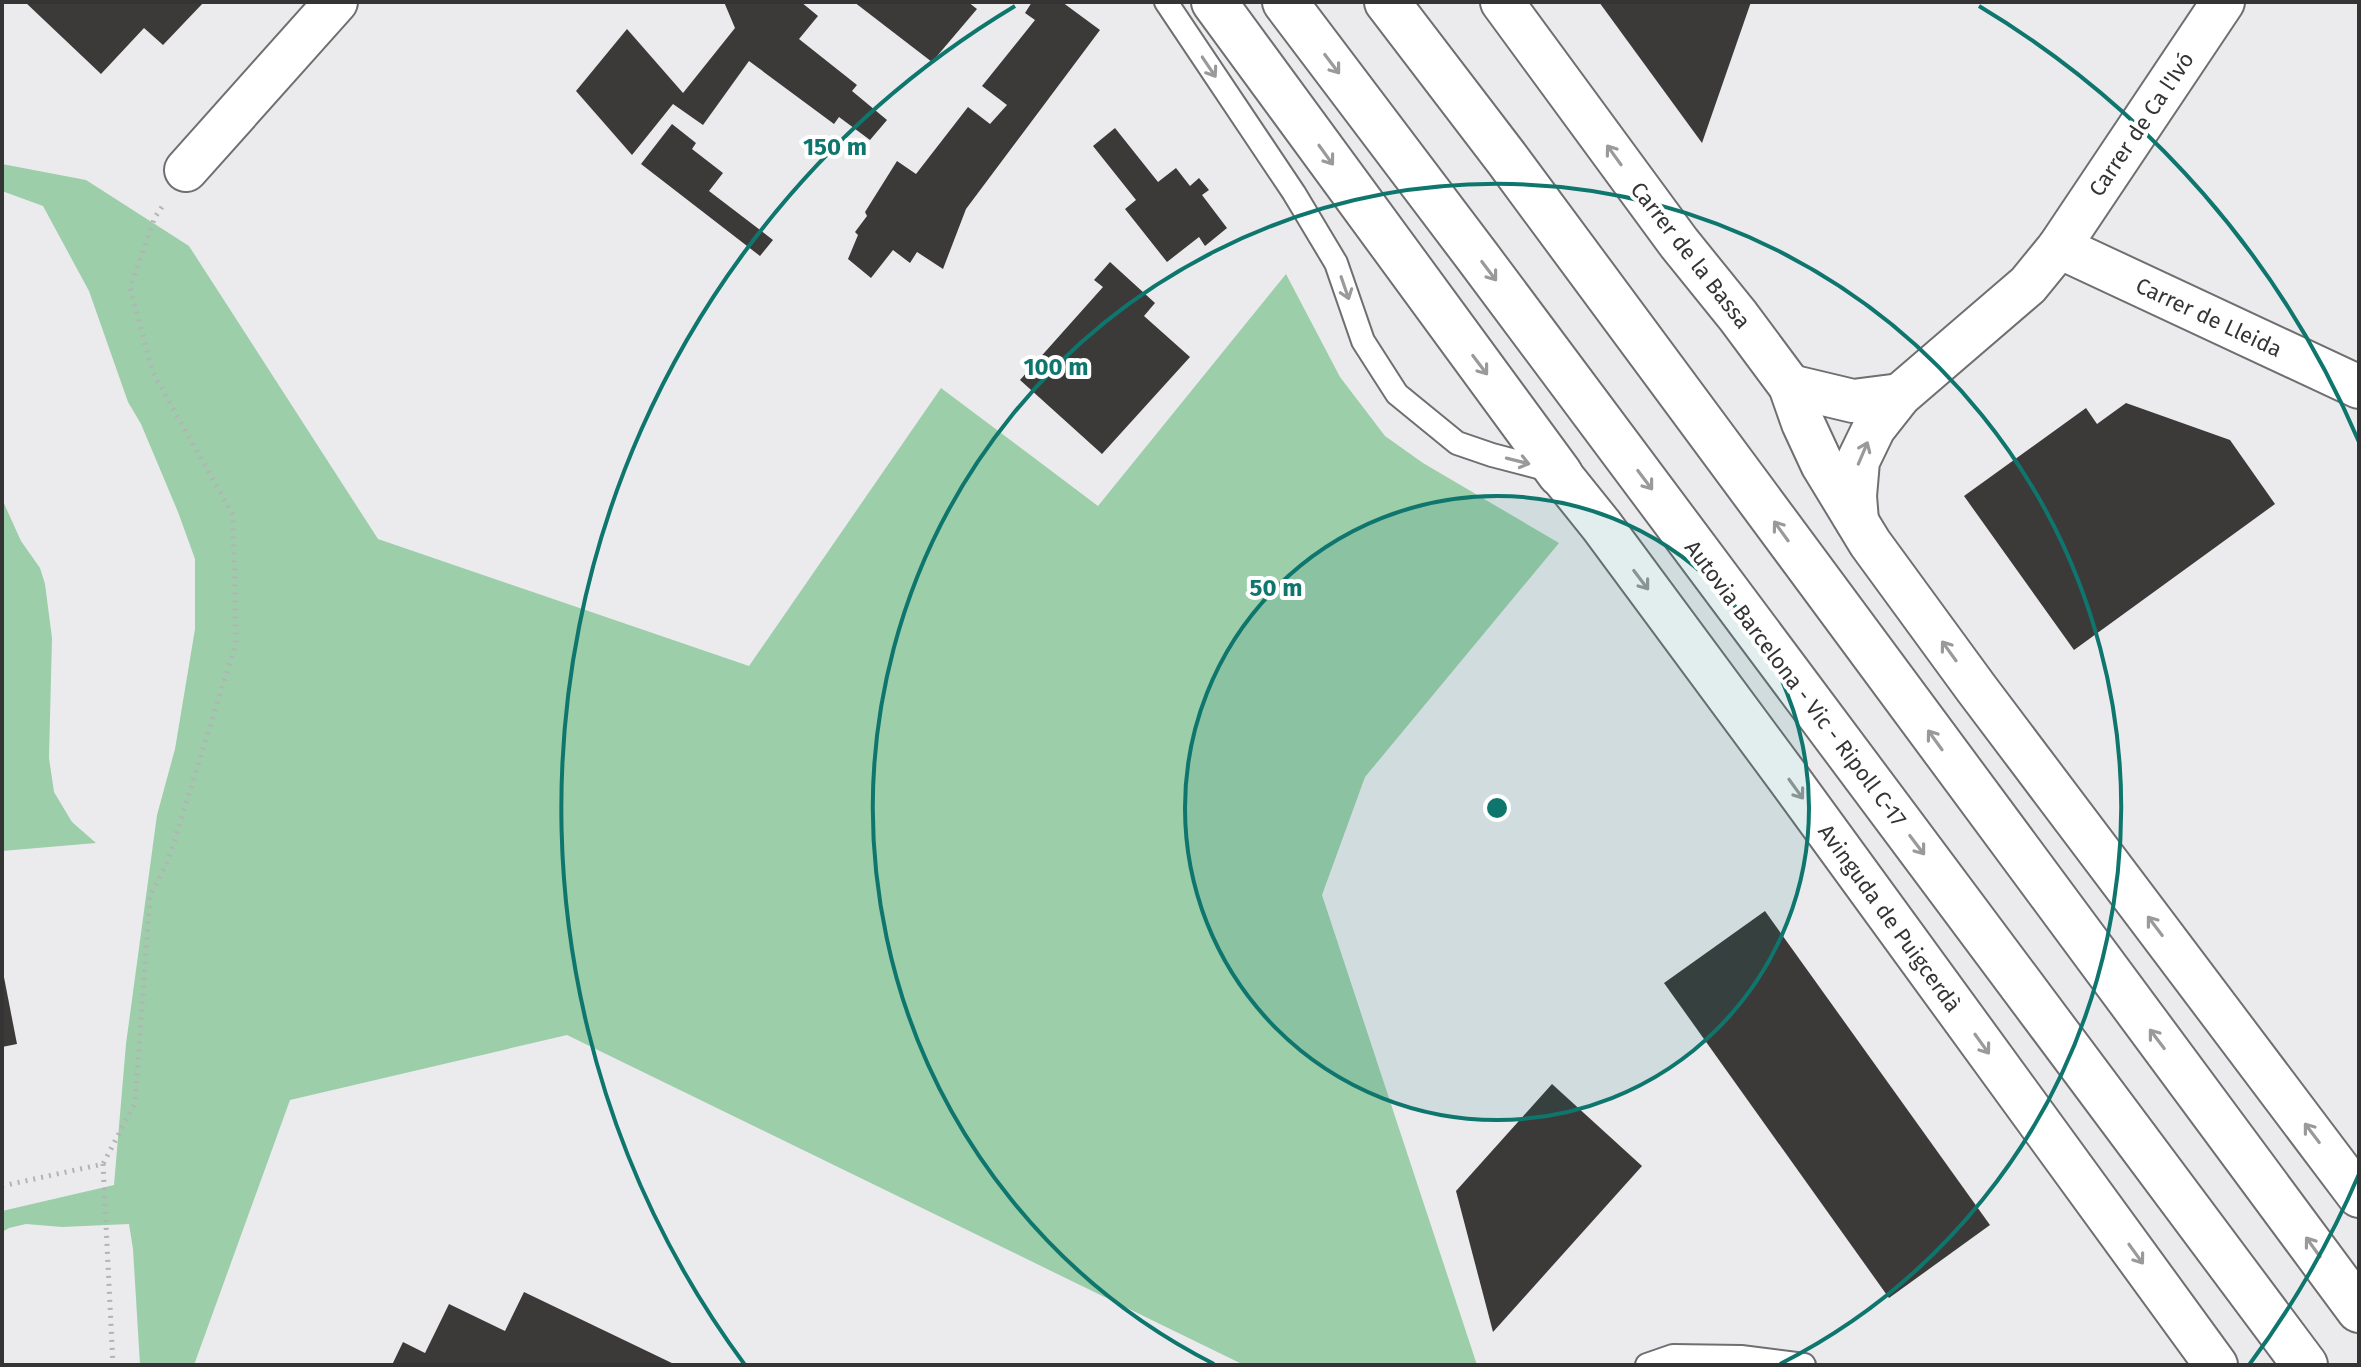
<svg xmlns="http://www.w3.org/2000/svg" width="2361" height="1367" viewBox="0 0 2361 1367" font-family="'Fira Sans',sans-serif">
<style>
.green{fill:#9cceaa}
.building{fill:#3c3a39}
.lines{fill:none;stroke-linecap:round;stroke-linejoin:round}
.service-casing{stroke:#6f6f71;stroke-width:26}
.minor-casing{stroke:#6f6f71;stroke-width:46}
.trunk-casing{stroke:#6f6f71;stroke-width:48}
.path{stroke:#b3b3b6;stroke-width:5;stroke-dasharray:2 6;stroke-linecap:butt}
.service{stroke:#fff;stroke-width:22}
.minor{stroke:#fff;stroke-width:42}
.trunk{stroke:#fff;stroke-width:44}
.oneway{stroke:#9a9a9a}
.ring{fill:none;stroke:#0f766e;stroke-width:4}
.labels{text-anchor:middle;stroke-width:8;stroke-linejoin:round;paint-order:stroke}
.street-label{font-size:22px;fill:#343435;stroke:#fff}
.centre{fill:#0f766e;stroke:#fff;stroke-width:4}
.ring-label{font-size:24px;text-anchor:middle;font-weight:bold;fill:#0f766e;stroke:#fff;stroke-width:8;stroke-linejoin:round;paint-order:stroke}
</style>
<rect width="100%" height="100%" fill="#ebebee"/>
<g class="green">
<path d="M2,164l84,16 103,66 189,293 371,127 192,-278 157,118 188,-232 54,103 45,59 38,27 136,80 -194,234 -43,118 155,470h-233l-677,-330 -277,65 -96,265h-54l-7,-116 -4,-25 -67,3 -36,-3 -17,4 -7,4v-21l112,-26 12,-141 31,-229 18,-66 20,-120v-70l-17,-47 -37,-88 -13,-22 -39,-111 -46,-85 -41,-15z"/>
<path d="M2,499l19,42 19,27 5,16 7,54 -3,120 5,34 18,30 24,21 -94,8z"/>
</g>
<g class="building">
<path d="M25,2h179l-41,43 -19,-17 -43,46z"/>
<path d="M724,2h77l17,14 -19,23 58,46 -5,6 35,29 -17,20 -31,-23 -5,7 -85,-63 -46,64 -30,-21 -41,51 -56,-64 51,-62 56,64 52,-65z"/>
<path d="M854,2h114l9,7 -45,53z"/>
<path d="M1032,2h30l38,28 -134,179 -23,60 -26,-17 -7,11 -17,-13 -22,28 -23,-19 10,-24 -3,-3 12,-16 -2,-4 32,-51 19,13 52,-67 22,17 17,-19 -25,-19 53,-66 -10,-7z"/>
<path d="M1599,2h152l-49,141z"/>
<path d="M672,124l24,19 -4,6 31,24 -14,18 64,49 -13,16 -119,-92z"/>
<path d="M1115,128l43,54 18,-14 14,18 9,-8 10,12 -7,5 25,33 -22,18 -6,-9 -32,25 -42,-53 11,-9 -43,-54z"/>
<path d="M1110,262l45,41 -11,13 46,41 -88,97 -82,-74 83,-93 -9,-7z"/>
<path d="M2126,403l104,37 45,64 -201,146 -110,-154 122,-88 11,16z"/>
<path d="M1765,911l225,314 -101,73 -225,-315z"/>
<path d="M2,967l15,77 -15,3z"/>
<path d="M1552,1084l90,82 -149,166 -37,-141z"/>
<path d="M524,1292l152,73h-284l11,-23 22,11 24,-49 56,27z"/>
</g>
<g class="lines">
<defs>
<g id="service">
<path d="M1166,2l128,191 42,70 27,78 34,53 60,49 35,12 61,16"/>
<path d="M1647,1365l26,-9 68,1 63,8"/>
</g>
<g id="minor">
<path d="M1502,2l177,241 59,73 52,70 13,37 19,41 48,79 106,145 383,508"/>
<path d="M186,170l150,-168"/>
<path d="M2059,247l300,140"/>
<path d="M1790,386l63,15 47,-6"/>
<path d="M1560,474l41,51 188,254 427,586"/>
<path d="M1857,521l-2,-25 3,-35 16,-33 26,-33 128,-110 31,-38 164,-245"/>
</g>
<g id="trunk">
<path d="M1214,2l346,472"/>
<path d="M1285,2l192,254 828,1109"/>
<path d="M1387,2l120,157 852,1151"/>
</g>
</defs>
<use href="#service" class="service-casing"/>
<use href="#minor" class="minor-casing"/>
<use href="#trunk" class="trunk-casing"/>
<g class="path">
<path d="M103,1164l10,201"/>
<path d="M2,1186l101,-22 32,-61 15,-207 18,-35 68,-218 -3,-128 -80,-142 -23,-85 25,-71 9,-13"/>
</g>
<use href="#service" class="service"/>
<use href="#minor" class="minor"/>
<use href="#trunk" class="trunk"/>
</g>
<defs><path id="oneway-shaft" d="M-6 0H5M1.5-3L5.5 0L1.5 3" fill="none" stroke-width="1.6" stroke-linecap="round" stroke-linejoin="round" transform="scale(2)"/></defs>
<g class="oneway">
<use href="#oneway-shaft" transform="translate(1332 64) rotate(53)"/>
<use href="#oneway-shaft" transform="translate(1209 67) rotate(56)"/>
<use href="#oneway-shaft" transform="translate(1326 155) rotate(54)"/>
<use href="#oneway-shaft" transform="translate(1614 155) rotate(-126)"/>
<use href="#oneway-shaft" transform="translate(1489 271) rotate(53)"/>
<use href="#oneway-shaft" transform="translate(1345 288) rotate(71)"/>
<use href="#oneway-shaft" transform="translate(1480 365) rotate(53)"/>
<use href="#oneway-shaft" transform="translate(1863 453) rotate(-67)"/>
<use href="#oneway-shaft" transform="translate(1518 461) rotate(14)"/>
<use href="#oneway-shaft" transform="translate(1645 480) rotate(53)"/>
<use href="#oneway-shaft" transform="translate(1781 531) rotate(-126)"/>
<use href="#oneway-shaft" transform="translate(1641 580) rotate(53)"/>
<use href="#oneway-shaft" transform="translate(1949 651) rotate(-126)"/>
<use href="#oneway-shaft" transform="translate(1935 740) rotate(-126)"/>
<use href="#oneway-shaft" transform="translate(1796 789) rotate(54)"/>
<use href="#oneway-shaft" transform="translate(1917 845) rotate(53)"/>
<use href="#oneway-shaft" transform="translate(2155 926) rotate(-127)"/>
<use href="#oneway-shaft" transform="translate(2157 1039) rotate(-127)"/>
<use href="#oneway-shaft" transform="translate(1982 1044) rotate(54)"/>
<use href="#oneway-shaft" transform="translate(2312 1133) rotate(-127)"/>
<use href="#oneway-shaft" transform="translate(2313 1247) rotate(-126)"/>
<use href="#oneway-shaft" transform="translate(2136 1254) rotate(54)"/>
</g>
<circle cx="1497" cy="808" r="312" fill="#0f766e" fill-opacity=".12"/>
<g class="ring">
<circle cx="1497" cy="808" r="312"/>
<path d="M1214 1364A624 624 0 1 1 1780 1364"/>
<path d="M2359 1174A936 936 0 0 1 2249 1365M745 1365A936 936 0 0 1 1015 6M1979 6A936 936 0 0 1 2359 442"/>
</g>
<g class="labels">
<g class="street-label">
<text transform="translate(2141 124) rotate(-56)" y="8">Carrer de Ca l'Ivó</text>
<text transform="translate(1691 255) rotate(52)" y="8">Carrer de la Bassa</text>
<text transform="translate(2209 317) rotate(25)" y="8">Carrer de Lleida</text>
<text transform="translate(1796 683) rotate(53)" y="8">Autovia Barcelona - Vic - Ripoll C-17</text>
<text transform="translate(1890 918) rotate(54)" y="8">Avinguda de Puigcerdà</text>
</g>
</g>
<circle cx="1497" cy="808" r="12" class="centre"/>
<g class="ring-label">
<text x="835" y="155">150 m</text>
<text x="1056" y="375">100 m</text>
<text x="1276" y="596">50 m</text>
</g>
<rect width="2361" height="1367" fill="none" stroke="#343435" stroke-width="8"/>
</svg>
